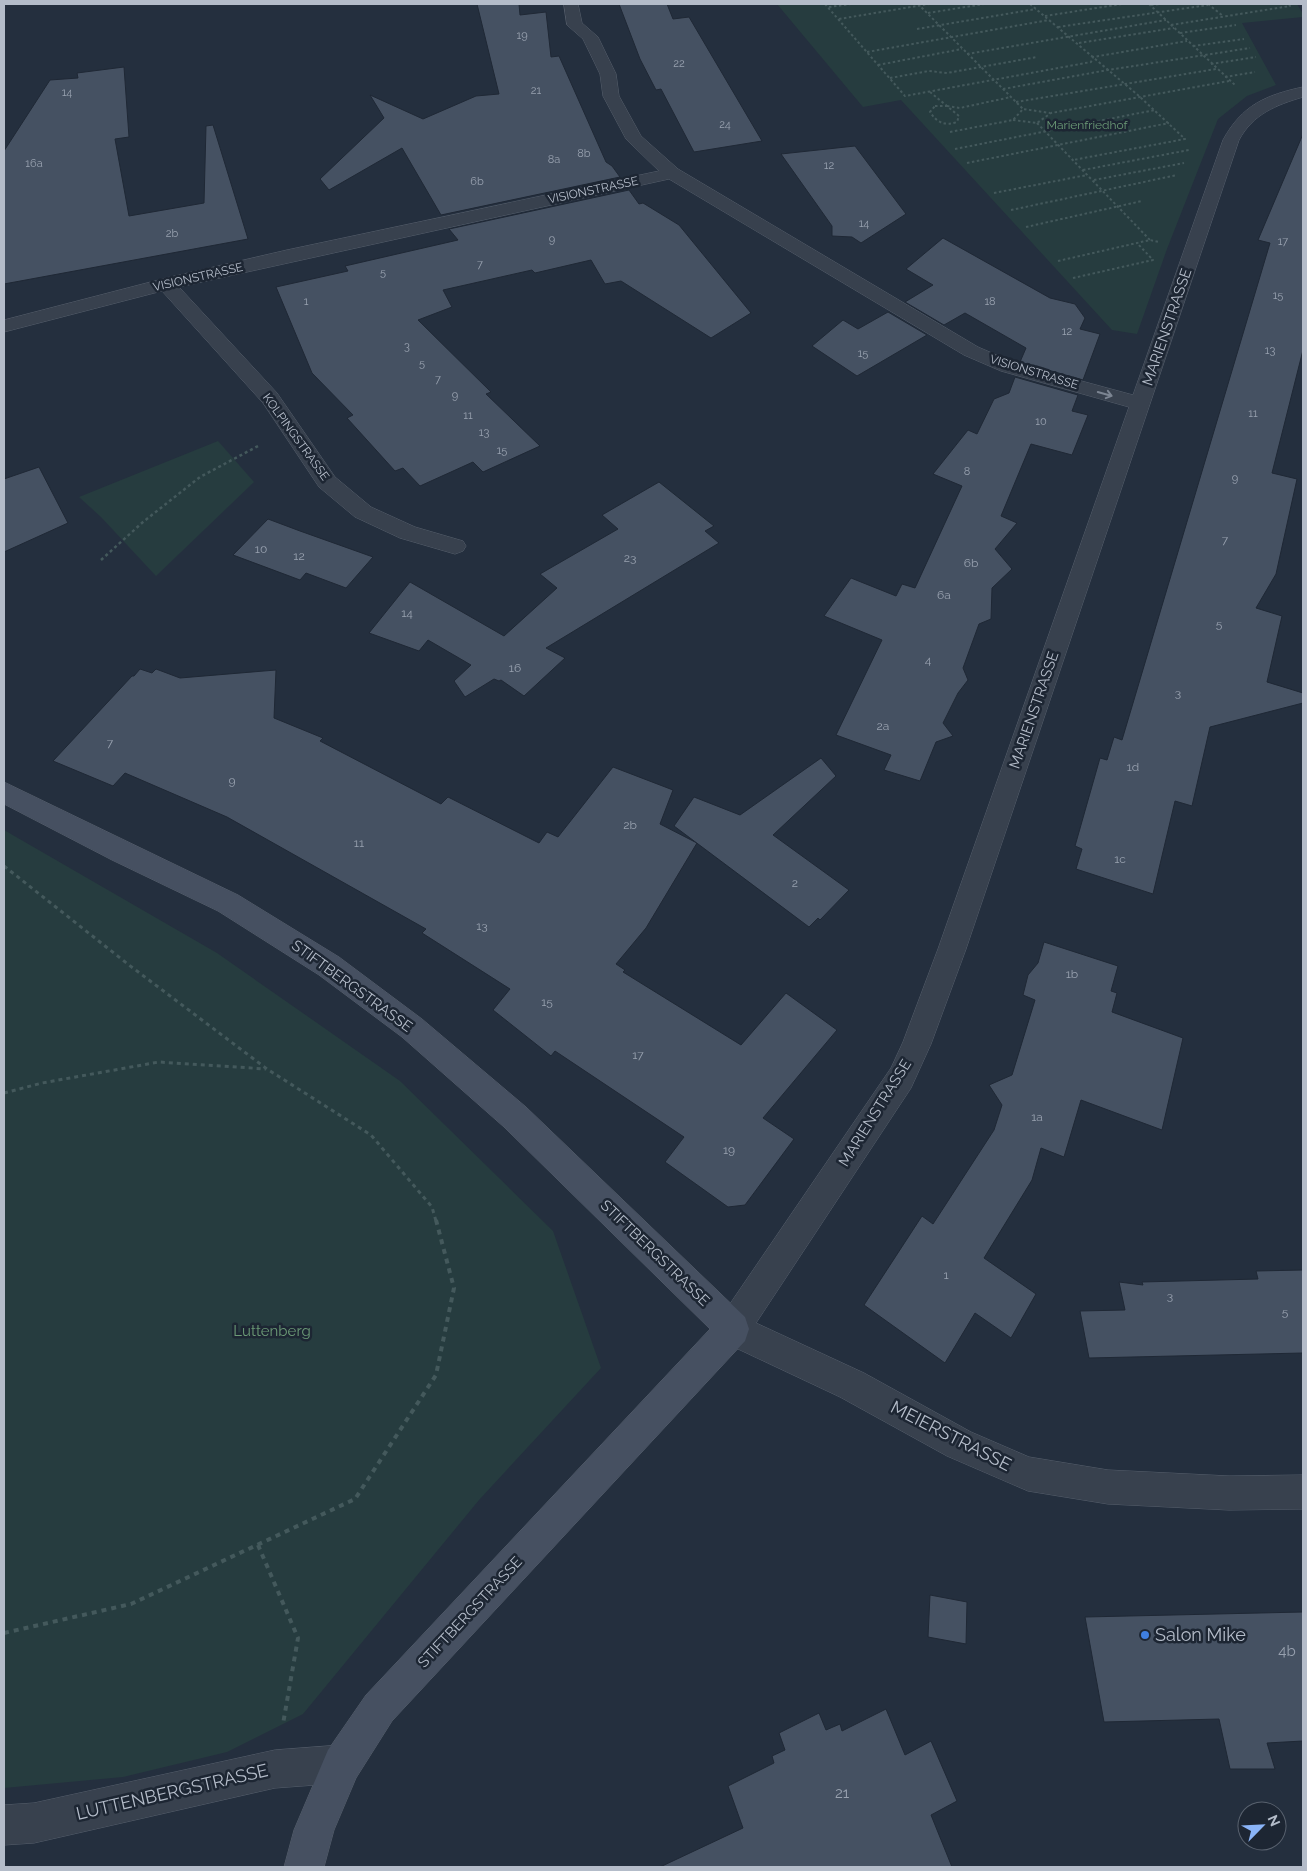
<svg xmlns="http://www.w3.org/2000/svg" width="1307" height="1871" viewBox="0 0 1307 1871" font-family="Raleway,sans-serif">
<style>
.green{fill:#263c3f}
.building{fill:#455162;stroke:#1f2835}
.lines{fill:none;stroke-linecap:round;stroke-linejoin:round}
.street-casing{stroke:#565f6c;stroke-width:1}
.secondary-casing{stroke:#565f6c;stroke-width:1}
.path-far3{stroke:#44595c;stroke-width:2;stroke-dasharray:2.5 2.5;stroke-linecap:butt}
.path-far2{stroke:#44595c;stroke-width:2.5;stroke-dasharray:3 3;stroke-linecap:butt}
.path-far1{stroke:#44595c;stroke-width:3;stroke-dasharray:4 4;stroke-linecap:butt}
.path{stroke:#44595c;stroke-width:4;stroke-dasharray:5 5;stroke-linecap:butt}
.street{fill:#38414e;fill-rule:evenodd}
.secondary{fill:#465061;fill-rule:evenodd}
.oneway{stroke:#7c8592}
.shop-dot{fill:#3f7fe0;stroke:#1d2633;stroke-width:2}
.labels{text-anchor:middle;stroke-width:5;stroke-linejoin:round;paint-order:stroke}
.far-number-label{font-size:11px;fill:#98a1af}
.far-park-label{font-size:12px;fill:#6b9a76;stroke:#1d2633}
.far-street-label{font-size:12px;fill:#b4bcc9;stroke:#1d2633}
.number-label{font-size:12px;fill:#98a1af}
.street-label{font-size:15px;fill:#b4bcc9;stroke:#1d2633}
.park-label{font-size:15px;fill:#6b9a76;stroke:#1d2633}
.near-number-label{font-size:15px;fill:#98a1af}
.near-street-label{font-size:18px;fill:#b4bcc9;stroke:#1d2633}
.near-poi-label{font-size:18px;fill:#b4bcc9;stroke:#1d2633;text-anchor:start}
</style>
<rect width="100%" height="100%" fill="#242f3e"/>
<g class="green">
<path d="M777,4h520l6,10v3l-61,6 34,62 -29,11 -29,23 -51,130 -30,85 -25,-4 -211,-230 -38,7z"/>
<path d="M218,441l36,41 -98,94 -55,-59 -22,-20z"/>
<path d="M4,830l213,123 183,128 153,150 48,137 -122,132 -176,214 -76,38 -104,25 -119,11z"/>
</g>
<g class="building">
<path d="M477,4h42l1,11 26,-3 5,45 8,-1 47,106 6,4 8,11 -179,38 -39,-67 -73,42 -9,-11 64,-61 -14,-23 53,24 53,-23 23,-2z"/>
<path d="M619,4h48l6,15 16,-2 73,124 -68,11 -33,-63 -5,1 -16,-31z"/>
<path d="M124,67l5,70 -14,2 14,77 75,-13 2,-77 7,-1 35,114 -244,45v-133l46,-71 28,-2 -1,-5z"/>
<path d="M1303,134v216l-31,123 25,6 -21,95 -20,34 26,8 -15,66 36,11v10l-93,24 -18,79 -17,-5 -22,93 -77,-25 6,-20 -7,-3 25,-88 7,2 7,-23 8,3 148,-497 -12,-3z"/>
<path d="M855,146l51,68 -45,29 -9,-6 -20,-1v-10l-51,-72z"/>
<path d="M629,190l10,14 4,-1 36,22 72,88 -40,25 -90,-57 -16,3 -14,-24 -56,13 -3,-3 -89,20 9,17 -34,13 73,72 -5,2 54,52 -57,26 -10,-10 -53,24 -17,-18 -8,3 -48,-53 6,-3 -41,-42 -36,-86 72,-16 -3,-5 113,-26 -9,-11z"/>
<path d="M943,238l107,60 25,6 10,14 -5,11 20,5 -17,46 -63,-18 6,-14 -61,-35 -21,12 -39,-23 28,-17 -27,-16z"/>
<path d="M888,312l39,23 -70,41 -45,-30 31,-26 15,9z"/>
<path d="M1015,377l63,18 -6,16 16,4 -16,40 -41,-11 -30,72 16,7 -22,26 17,20 -20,19 -1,31 -12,5 -16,44 5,12 -10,13 -15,30 10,13 -17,6 -16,39 -36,-11 7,-15 -55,-20 46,-95 -58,-24 27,-38 45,18 6,-12 13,4 47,-102 -29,-12 35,-44 9,4 17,-35 15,-6z"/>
<path d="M39,467l29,56 -64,29v-73z"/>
<path d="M659,482l55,44 -9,5 14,12 -173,105 19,10 -41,38 -23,-16 -2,1 -5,-2 -29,18 -11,-16 17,-16 -43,-25 -9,11 -50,-18 41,-51 94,54 53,-48 -17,-14 78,-45 -16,-14z"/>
<path d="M268,519l32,12 73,26 -27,31 -40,-15 -6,7 -67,-25z"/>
<path d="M140,669l12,4 4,-4 24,9 96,-8 -2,48 49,20 -3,3 121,63 7,-7 91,46 8,-11 11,5 55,-70 60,23 -13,34 37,19 -51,85 -30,36 9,6 -2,2 118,73 45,-52 51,37 -74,88 31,21 -49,66 -17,2 -63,-45 19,-25 -129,-86 -4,5 -58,-46 17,-21 -88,-56 4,-4 -199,-112 -102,-44 -12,13 -60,-25 79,-85h2z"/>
<path d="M821,758l15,18 -63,59 76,55 -29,30 -2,-2 -9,9 -135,-101 20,-29 46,18z"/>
<path d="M1044,942l74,24 -7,25 6,2 -5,19 71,26 -21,92 -81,-30 -17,57 -23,-9 -9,32 -48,78 52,36 -25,44 -36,-25 -30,50 -81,-58 58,-89 11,8 61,-94 8,-25 -13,-20 23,-10 23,-75 -12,-5 5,-20 10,-12z"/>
<path d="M1303,1270v83l-214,5 -9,-47 45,-1 -6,-28 24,3 -1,-3 116,-3 -2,-8z"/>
<path d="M930,1595l37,7 -1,42 -38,-7z"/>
<path d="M1303,1612v129l-36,2 8,26h-45l-11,-50 -115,3 -19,-105z"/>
<path d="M886,1709l19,46 26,-14 26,60 -26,14 21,52h-292l83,-39 -15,-42 46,-23 -2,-7 13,-6 -6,-17 40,-20 7,17 14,-6 2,7z"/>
</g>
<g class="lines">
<defs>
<g id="street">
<path d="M564,4h14l4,19 16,14 18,37 3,22 22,40 37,33 300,178 37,16 118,32 90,-255c19,-35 43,-45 80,-53v10c-27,8 -50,17 -64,43l-273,809 -35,95 -20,44 -155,235 108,50 107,59 58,25 79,13 121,6 74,-1v34l-74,1 -121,-6 -80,-13 -81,-35 -107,-59 -119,-56 -4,-12 4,-12 170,-249 12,-26 35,-93 191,-542 -128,-36 -37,-16 -295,-176 -490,108 98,106 58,84 36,30 44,20 48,14 3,5 -3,5 -8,3 -55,-16 -45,-21 -36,-30 -56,-84 -101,-112 -158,41v-12l162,-42 121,-28 372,-79 -33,-32 -23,-43 -3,-22 -17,-35 -16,-14z"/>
<path d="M342,1745l14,5 5,14 -5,14 -14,5 -67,5 -241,55 -30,2v-40l30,-2 241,-53z"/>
</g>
<path id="secondary" d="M4,782l234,113 101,62 83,62 104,88 219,210 4,12 -4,12 -353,380 -36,57 -22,52 -10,37h-40l10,-37 34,-80 38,-55 344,-366 -206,-202 -102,-90 -83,-62 -101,-64 -106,-51 -108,-56z"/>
</defs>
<use href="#street" class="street-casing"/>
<use href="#secondary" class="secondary-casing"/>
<g class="path-far3">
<path d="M825,4l80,92 186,-34 2,-5 94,-16"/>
<path d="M918,4l105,105"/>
<path d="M1030,4l109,92 46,43 -112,21"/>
<path d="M1149,4l87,82"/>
<path d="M1208,4l15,12"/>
<path d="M1151,5l9,-1"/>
<path d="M829,7l22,-3"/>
<path d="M928,13l56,-9"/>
<path d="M1045,16l77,-12"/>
<path d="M839,19l90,-15"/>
<path d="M1171,25l119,-19 -1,-2"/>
<path d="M1058,27l150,-22"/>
<path d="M917,29l119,-20"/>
<path d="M1180,33l56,-8"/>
<path d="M1079,43l95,-15"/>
<path d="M1193,46l51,-7"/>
<path d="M867,52l182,-32"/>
<path d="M967,54l199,-34"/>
<path d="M1211,64l45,-7"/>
<path d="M878,65l84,-16"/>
<path d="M1225,77l30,-5"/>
<path d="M890,78l39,-7 18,2 90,-16"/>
<path d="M1003,89l105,-19 142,-22"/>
<path d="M930,92l17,14"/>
<path d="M1016,102l200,-33"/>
<path d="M935,106h12l12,10 -2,6c-12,4 -20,1 -27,-10z"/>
<path d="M947,106l13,2 51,-11"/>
<path d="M1013,120l24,3 14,-10 178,-32"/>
<path d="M1037,123l113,117"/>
<path d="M950,132l63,-12 10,-11 27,4"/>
<path d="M955,149l200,-39"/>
<path d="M967,163l202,-40"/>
<path d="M1083,170l106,-20"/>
<path d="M1094,180l90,-17"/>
<path d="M994,193l93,-18"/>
<path d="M1011,210l166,-35"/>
<path d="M1026,227l116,-26"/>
<path d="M1058,261l92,-21 9,2"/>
<path d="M1073,278l80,-18 -16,-17"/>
</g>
<path class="path-far2" d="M101,560l42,-38 57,-45 60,-32"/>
<g class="path-far1">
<path d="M4,866l125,99 138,104 104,66 61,72 4,14"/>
<path d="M4,1093l38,-10 117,-21 107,7"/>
</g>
<g class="path">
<path d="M258,1545l40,93 -15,86"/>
<path d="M4,1633l127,-29 224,-105 81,-124 18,-87 -18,-68"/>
</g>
<use href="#street" class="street"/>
<use href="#secondary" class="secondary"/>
</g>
<defs><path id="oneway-shaft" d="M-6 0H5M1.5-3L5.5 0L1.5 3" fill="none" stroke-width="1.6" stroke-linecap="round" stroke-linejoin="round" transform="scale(1.25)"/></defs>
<use class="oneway" href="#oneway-shaft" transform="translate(1105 394) rotate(16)"/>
<circle class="shop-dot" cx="1145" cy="1635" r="5"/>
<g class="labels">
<g class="far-number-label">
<text x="522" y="39">19</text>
<text x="679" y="67">22</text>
<text x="536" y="94">21</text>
<text x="67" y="96">14</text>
<text x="725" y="128">24</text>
<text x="584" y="157">8b</text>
<text x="554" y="163">8a</text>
<text x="34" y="167">16a</text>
<text x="829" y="169">12</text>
<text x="477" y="185">6b</text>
<text x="864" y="227">14</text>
<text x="172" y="237">2b</text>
<text x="552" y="243">9</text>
<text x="1283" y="245">17</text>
<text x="480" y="268">7</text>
<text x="383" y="276">5</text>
<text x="1278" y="299">15</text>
<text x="306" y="305">1</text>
<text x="990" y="305">18</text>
<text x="1067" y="335">12</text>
<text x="407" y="350">3</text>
<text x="1270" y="354">13</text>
<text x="863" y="357">15</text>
<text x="422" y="367">5</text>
<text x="438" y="383">7</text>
<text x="455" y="399">9</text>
<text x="1253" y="417">11</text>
<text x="468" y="419">11</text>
<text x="1041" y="425">10</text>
<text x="484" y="436">13</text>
<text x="502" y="454">15</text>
<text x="967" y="475">8</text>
<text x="1235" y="482">9</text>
</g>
<g class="far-park-label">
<text x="1087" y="129">Marienfriedhof</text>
</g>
<g class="far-street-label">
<text transform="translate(593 190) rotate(-12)" y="4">VISIONSTRASSE</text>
<text transform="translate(198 277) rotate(-13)" y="4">VISIONSTRASSE</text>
<text transform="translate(1034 372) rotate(17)" y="4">VISIONSTRASSE</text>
<text transform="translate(296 437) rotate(54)" y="4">KOLPINGSTRASSE</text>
</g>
<g class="number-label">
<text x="1225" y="544">7</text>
<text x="261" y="553">10</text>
<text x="299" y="560">12</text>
<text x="630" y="562">23</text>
<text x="971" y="567">6b</text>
<text x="944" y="599">6a</text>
<text x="407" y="617">14</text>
<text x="1219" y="628">5</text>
<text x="928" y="664">4</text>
<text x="515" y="672">16</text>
<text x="1178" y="697">3</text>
<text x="883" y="730">2a</text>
<text x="110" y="747">7</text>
<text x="1133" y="771">1d</text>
<text x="232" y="785">9</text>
<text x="630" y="829">2b</text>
<text x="359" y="847">11</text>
<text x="1120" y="863">1c</text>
<text x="795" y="887">2</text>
<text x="482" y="930">13</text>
<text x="1072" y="978">1b</text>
<text x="547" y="1006">15</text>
<text x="638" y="1059">17</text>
<text x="1037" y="1121">1a</text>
<text x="729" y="1154">19</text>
<text x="946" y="1279">1</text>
<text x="1170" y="1300">3</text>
<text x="1285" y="1316">5</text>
</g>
<g class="street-label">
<text transform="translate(1167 327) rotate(-71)" y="5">MARIENSTRASSE</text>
<text transform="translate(1034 710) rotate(-71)" y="5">MARIENSTRASSE</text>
<text transform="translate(352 986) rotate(36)" y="5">STIFTBERGSTRASSE</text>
<text transform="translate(875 1113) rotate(-58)" y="5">MARIENSTRASSE</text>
<text transform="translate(655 1253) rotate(44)" y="5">STIFTBERGSTRASSE</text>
<text transform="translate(470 1612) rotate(-47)" y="5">STIFTBERGSTRASSE</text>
</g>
<g class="park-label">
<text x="272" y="1336">Luttenberg</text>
</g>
<g class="near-number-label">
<text x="1287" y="1656">4b</text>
<text x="842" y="1798">21</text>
</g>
<g class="near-street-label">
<text transform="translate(951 1436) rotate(27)" y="6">MEIERSTRASSE</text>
<text transform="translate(172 1792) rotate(-13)" y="6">LUTTENBERGSTRASSE</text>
</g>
<g class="near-poi-label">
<text x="1155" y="1641">Salon Mike</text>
</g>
</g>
<rect width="1307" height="1871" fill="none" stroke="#b4bcc9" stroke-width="10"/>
<g transform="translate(1262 1826) rotate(66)"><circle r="24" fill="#1d2633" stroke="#59626f"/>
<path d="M0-4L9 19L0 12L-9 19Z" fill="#8ab4f8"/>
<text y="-8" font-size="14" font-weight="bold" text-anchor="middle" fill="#b4bcc9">N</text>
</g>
</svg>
